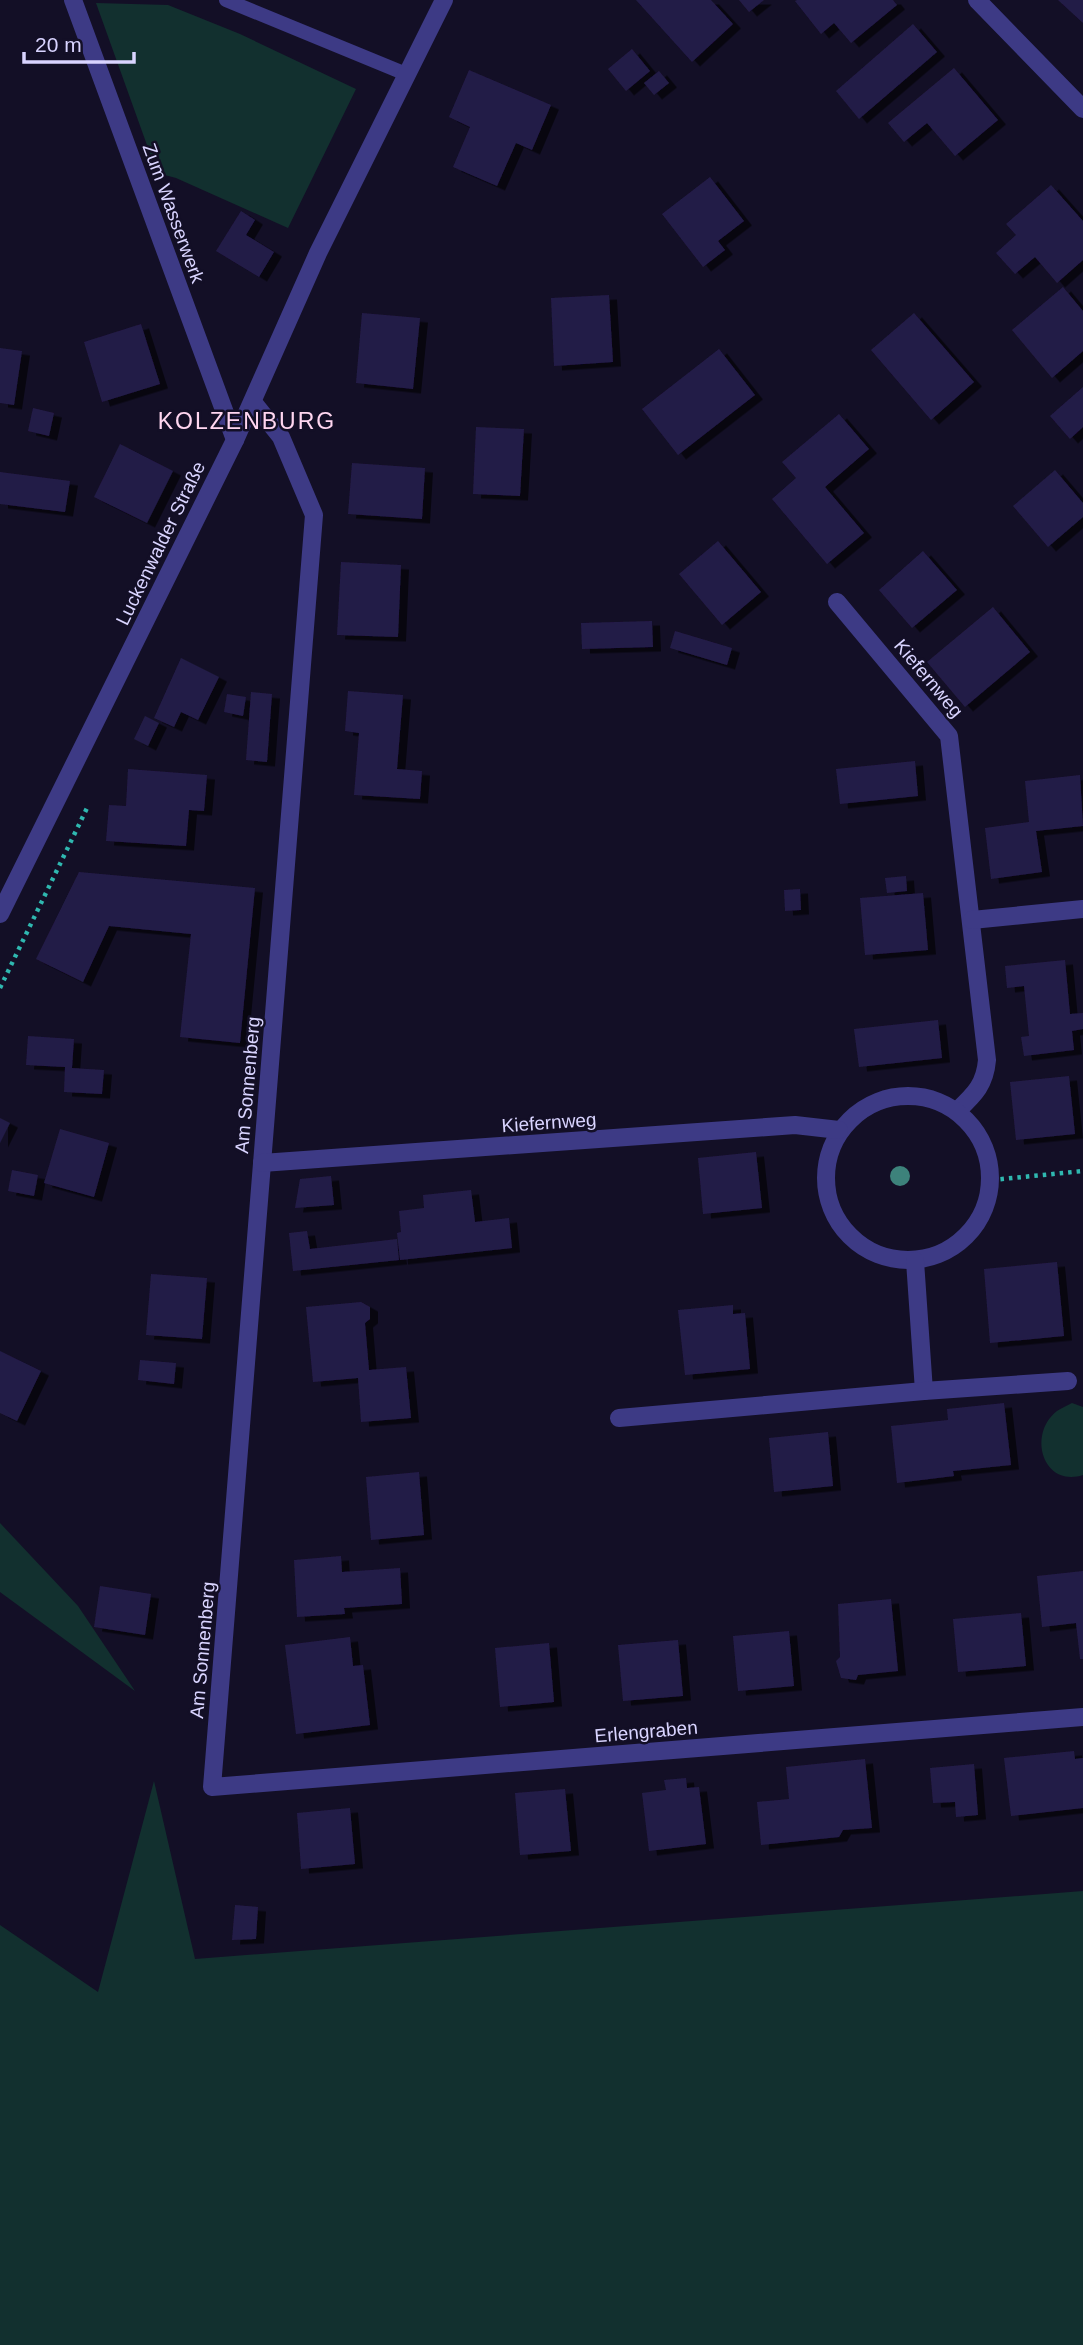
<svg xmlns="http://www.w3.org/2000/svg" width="1083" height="2345" viewBox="0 0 1083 2345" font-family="Arial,sans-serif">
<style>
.green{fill:#12302f}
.building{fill:#241b47;filter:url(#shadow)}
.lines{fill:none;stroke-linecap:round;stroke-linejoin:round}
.path{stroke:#2fb8b0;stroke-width:4.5;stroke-dasharray:3.5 5;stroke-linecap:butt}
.service{stroke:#3d3a85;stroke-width:14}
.minor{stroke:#3d3a85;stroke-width:18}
.tree{fill:#3d827b}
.labels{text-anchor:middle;stroke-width:5;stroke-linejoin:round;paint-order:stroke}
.street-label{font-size:19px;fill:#d9d4ff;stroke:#130f26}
.quarter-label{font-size:23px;letter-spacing:2px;fill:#ffd6f0;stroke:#130f26}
</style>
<defs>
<filter id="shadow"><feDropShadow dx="8" dy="4.5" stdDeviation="0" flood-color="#0009"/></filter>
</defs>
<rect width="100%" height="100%" fill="#130f26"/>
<g class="green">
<path d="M96,3l72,2 72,29 116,55 -68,139 -112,-50 -19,-5z"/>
<path d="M1072,1403l11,4v68c-40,13 -56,-41 -26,-64 4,-3 10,-5 15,-8z"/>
<path d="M0,1523l78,83 57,85 -135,-99z"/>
<path d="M154,1781l41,178 888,-68v454h-1083v-420l98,67z"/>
</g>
<g class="building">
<path d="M636,0h75l22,24 -41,38z"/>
<path d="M739,0h25l-15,12z"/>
<path d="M797,0h96l4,5 -46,38 -17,-20 -13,11 -26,-33z"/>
<path d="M1058,0h25v23z"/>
<path d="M913,24l24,28 -78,67 -23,-28z"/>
<path d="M632,49l18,22 -24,20 -18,-22z"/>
<path d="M954,68l44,52 -43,36 -28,-33 -23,19 -16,-19z"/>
<path d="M469,70l82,35 -19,45 -16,-7 -19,43 -44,-19 17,-40 -21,-10z"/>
<path d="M659,71l10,12 -15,12 -10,-12z"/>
<path d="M710,177l34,44 -26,20 7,9 -22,17 -41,-53z"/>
<path d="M1051,185l32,36v39l-26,23 -22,-26 -20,17 -19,-21 20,-18 -10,-11z"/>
<path d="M241,211l14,9 -9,15 28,17 -15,25 -43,-26z"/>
<path d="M1063,287l20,24v40l-31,27 -40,-48z"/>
<path d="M609,295l4,67 -59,4 -3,-68z"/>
<path d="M362,313l58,5 -7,71 -57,-6z"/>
<path d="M914,313l60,69 -43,38 -60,-70z"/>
<path d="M141,324l19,60 -58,18 -18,-60z"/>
<path d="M0,348l22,3 -8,54 -14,-2z"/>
<path d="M719,349l36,46 -77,60 -36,-46z"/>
<path d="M1083,387v40l-13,12 -20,-23z"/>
<path d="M33,408l21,5 -5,23 -21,-5z"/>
<path d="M839,414l30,35 -44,38 39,46 -37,31 -55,-65 24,-21 -14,-16z"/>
<path d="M476,427l48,2 -4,67 -47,-2z"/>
<path d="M120,444l53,27 -26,52 -53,-26z"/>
<path d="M352,463l73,5 -3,51 -74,-5z"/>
<path d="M1055,470l28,33v14l-35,30 -35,-41z"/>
<path d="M0,472l70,9 -5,31 -65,-8z"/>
<path d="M718,541l43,51 -39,33 -43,-51z"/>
<path d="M923,551l34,39 -45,38 -33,-38z"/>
<path d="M341,562l60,3 -3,72 -61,-2z"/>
<path d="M993,607l37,45 -65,55 -38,-45z"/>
<path d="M652,621l1,26 -71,2 -1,-26z"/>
<path d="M675,631l57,17 -5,17 -57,-17z"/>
<path d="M181,658l38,19 -21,43 -17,-8 -7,15 -20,-9z"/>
<path d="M348,691l55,4 -6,74 25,2 -2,28 -66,-4 5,-62 -14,-2z"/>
<path d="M251,692l21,2 -5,68 -21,-2z"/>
<path d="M227,694l19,3 -3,19 -19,-4z"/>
<path d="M145,716l14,7 -11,23 -14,-7z"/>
<path d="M915,761l3,35 -78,8 -4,-35z"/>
<path d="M128,769l79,6 -3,36 -15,-1 -3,36 -80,-5 3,-36 17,1z"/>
<path d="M1080,775l3,51 -47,5 6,41 -51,7 -6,-51 44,-6 -4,-41z"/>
<path d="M79,872l176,16 -15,155 -60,-6 11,-103 -82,-8 -26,56 -47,-23z"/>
<path d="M906,876l1,15 -20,2 -2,-15z"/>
<path d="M800,889l1,21 -16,1 -1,-21z"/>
<path d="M923,893l5,57 -63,5 -5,-57z"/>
<path d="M1065,960l5,54 13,-1v16l-11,2 2,19 -50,6 -3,-19 8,-1 -5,-50 -17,2 -2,-22z"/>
<path d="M938,1020l4,38 -83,9 -5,-38z"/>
<path d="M28,1036l46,3 -2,29 32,2 -2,24 -38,-2 1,-25 -39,-2z"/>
<path d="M1069,1076l6,58 -59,6 -6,-58z"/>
<path d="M0,1118l10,5 -10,20z"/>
<path d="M60,1129l49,14 -15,54 -50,-14z"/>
<path d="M756,1152l6,56 -59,6 -5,-56z"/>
<path d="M12,1170l26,5 -4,21 -26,-5z"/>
<path d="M331,1176l3,29 -39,3 5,-29z"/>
<path d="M471,1190l4,32 34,-4 3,30 -112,12 -3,-27 4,-1 -2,-21 25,-3 -1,-13z"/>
<path d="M307,1231l3,18 87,-10 2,21 -106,11 -4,-38z"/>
<path d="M1057,1262l7,74 -74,7 -6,-74z"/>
<path d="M151,1274l56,4 -5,61 -56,-4z"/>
<path d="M361,1302l9,5v12l-5,4 4,47 37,-3 5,51 -50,4 -3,-44 -45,4 -7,-75z"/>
<path d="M733,1305v9l12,-1 5,56 -65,6 -7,-65z"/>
<path d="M0,1351l41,20 -24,50 -17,-8z"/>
<path d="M140,1360l36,3 -2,21 -36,-4z"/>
<path d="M1004,1403l7,62 -58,6 1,5 -57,7 -6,-57 57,-6 -1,-11z"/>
<path d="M828,1432l5,54 -59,6 -5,-54z"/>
<path d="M419,1472l5,63 -53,5 -5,-63z"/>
<path d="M341,1556l1,16 58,-4 2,36 -58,4 1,6 -48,3 -3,-57z"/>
<path d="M1083,1571v88h-3l-4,-36 -34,4 -5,-51z"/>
<path d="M100,1586l51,8 -6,41 -51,-8z"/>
<path d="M891,1599l7,72 -40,4 -2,5 -15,-2 -5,-17 4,-4 -2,-53z"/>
<path d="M1021,1613l5,53 -68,6 -5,-53z"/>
<path d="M789,1631l5,55 -56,5 -5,-55z"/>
<path d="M350,1637l3,29 10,-1 7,60 -74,9 -11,-89z"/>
<path d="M678,1640l5,56 -60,5 -5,-56z"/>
<path d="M549,1643l5,59 -54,5 -5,-59z"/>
<path d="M1074,1751l1,8 8,-1v50l-72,8 -7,-58z"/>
<path d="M865,1759l7,69 -29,2 -4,7 -78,8 -4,-43 32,-3 -3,-32z"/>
<path d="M974,1764l4,51 -22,2 -1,-15 -22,1 -3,-35z"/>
<path d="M686,1778l1,10 12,-1 7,57 -57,7 -7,-58 24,-3 -2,-10z"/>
<path d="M565,1789l6,62 -51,4 -5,-62z"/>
<path d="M350,1808l5,56 -54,5 -4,-56z"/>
<path d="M235,1905l23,2 -2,32 -24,1z"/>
</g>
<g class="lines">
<g class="path">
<path d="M0,988l88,-182"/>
<path d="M992,1180l91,-9"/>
</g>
<path class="service" d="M226,0l180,74"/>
<g class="minor">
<path d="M73,0l162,440"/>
<path d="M977,0l106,109"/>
<path d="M253,402l28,35 33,78 -102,1272 871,-70"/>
<path d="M837,602l112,134 38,324c-2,24 -12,34 -29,50"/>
<path d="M0,914l235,-474 83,-187 126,-253"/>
<path d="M972,920l111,-11"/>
<circle cx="908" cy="1178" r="82"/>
<path d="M262,1163l533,-38 44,5"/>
<path d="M915,1261l9,130"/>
<path d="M619,1418l305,-27 144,-10"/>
</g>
</g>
<circle class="tree" cx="900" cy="1176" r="10"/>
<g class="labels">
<g class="street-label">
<text transform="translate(174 213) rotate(70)" y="7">Zum Wasserwerk</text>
<text transform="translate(160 543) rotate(-64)" y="7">Luckenwalder Straße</text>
<text transform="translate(929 678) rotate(50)" y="7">Kiefernweg</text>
<text transform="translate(247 1085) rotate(-85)" y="7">Am Sonnenberg</text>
<text transform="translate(549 1122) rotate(-4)" y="7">Kiefernweg</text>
<text transform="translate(202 1650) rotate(-85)" y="7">Am Sonnenberg</text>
<text transform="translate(646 1731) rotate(-5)" y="7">Erlengraben</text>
</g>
<g class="quarter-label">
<text x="247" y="429">KOLZENBURG</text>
</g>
</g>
<path d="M24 52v10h110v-10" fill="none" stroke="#d9d4ff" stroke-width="3.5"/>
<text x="35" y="52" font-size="21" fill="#d9d4ff" stroke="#130f26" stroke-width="5" paint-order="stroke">20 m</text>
</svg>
